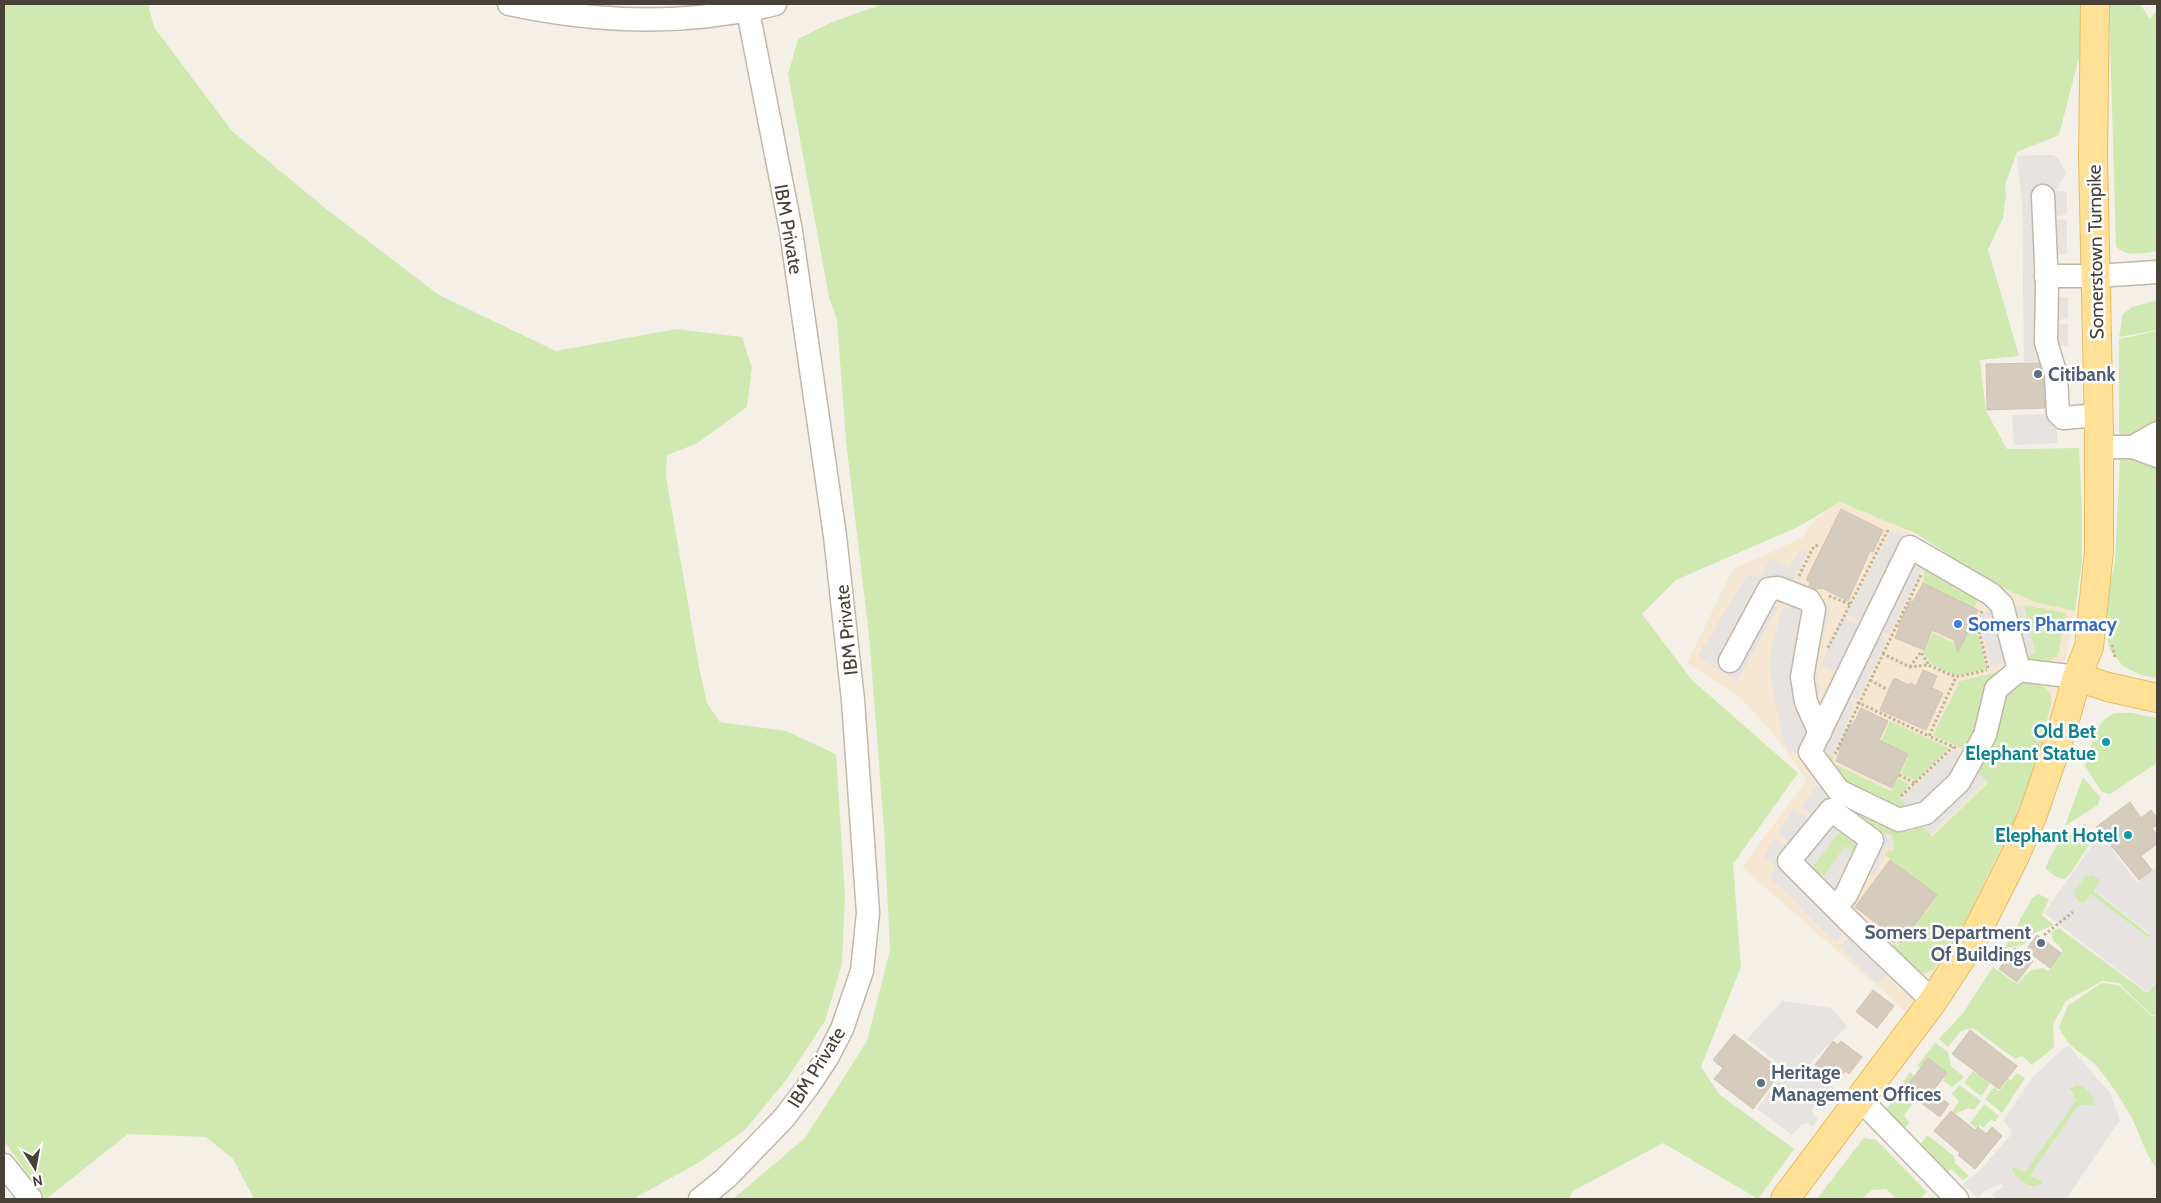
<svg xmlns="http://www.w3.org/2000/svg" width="2161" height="1203" viewBox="0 0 2161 1203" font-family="Cabin,sans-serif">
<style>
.commercial{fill:#f6e7d3}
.green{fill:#d0e9b1}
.parking{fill:#e6e3e0;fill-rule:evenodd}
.building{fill:#d6ccbd;stroke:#d1c4b0}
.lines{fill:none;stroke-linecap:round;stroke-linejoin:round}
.minor-casing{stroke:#c0b8aa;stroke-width:25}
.major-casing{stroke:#e6bd65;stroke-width:30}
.path{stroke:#c2b49b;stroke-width:3;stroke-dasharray:2.5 2.5;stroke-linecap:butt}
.minor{stroke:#fff;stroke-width:22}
.major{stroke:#ffe097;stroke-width:28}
.service-dot{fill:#5c6f8a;stroke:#fff;stroke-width:2}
.shop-dot{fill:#3f7fe0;stroke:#fff;stroke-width:2}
.culture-dot{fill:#0f9aa8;stroke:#fff;stroke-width:2}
.labels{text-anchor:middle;stroke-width:5;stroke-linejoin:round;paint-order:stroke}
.street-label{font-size:19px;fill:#484137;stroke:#fff}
.service-label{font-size:19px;font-weight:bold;fill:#4e5e75;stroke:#fff;text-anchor:start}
.shop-label{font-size:19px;font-weight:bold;fill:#366cbe;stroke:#fff;text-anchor:start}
.culture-label{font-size:19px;font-weight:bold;fill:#0d838f;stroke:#fff;text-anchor:end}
</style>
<rect width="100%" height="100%" fill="#f4f0e8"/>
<path class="commercial" d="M1839,502l61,25 77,47 99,34 -13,62 -22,81 -23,66 -55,116 -53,82 -168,-148 58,-78 6,-10 -34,-47 -31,-34 -54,-35 46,-94 69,-31 11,-17z"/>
<g class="green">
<path d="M4,4h144l6,23 78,104 93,77 114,87 117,56 120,-22 66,8 10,31 -5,39 -51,37 -29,11 -1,21 33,191 8,36 13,19 66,9 50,23 9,142 -3,68 -17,57 -39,59 -41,50 -47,33 -65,36h-379l-21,-40 -27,-22 -78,-3 -82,65 -42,-58z"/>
<path d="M883,4h1202l-1,34 -25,97 -42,17 -12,33 1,10 -3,23 -15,31 31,107 -39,4 6,51 21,38 72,-1 3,62v51l-7,50 -40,-9 -46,-20 -72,-48 -77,-32 -42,25 -122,53 -34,34 50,66 106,93 -65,91 8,103 -40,100 19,28 74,54 -36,50 -95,-56 -90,48 -4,8h-836l72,-61 62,-97 23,-91 -6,-121 -15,-194 -23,-194 -9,-121 -8,-23 -41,-223 10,-35 34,-17z"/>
<path d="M2109,4h31l10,15 7,-9v241c-13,2 -31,7 -41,-5z"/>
<path d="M2157,300v30l-38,7 4,-23 9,-7z"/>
<path d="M2157,331v90c-12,7 -24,18 -38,13v-95z"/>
<path d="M2125,455l32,9v214l-16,-3 -18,-9 -13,-16 -3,-13 1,-46 7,-28 5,-106z"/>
<path d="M1913,561l65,39 -5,9 -50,-26c4,-12 -2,-15 -11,-20z"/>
<path d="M2024,605l42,8 -8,42c-9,9 -26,10 -35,1l12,-3z"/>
<path d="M1969,630l10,6 7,30 -1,3 -28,7 -26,-12 -8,-13 10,-18 26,13z"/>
<path d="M2002,671l-17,19 -17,61 -35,-16 27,-54z"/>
<path d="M2026,683l19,4 6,9v8l-13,51 -26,72 -54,108 -13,21 -12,14 -13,4 -29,-27 3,-3 4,3 12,-16 -4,-3 14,-18 5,3 12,-17 -52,-41 2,-4 7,-1 -2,-15 -10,-1 -26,-19 2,-3c17,10 44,27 64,14l10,11 56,-54 -9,-10 7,-15 17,-62 10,-10z"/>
<path d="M2116,713h16l25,5v45l-47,31 -8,-2 -17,-26c6,-18 10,-47 31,-53z"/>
<path d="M1890,721l57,26 1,2 -32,31 -16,-6 9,-20 -28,-13z"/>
<path d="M1821,751l13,6 -2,6 59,28 7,-13 11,6 -9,14 9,11 -4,1 -37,-14 -29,-21z"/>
<path d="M2083,777l17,20 -2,8 -33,21z"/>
<path d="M2086,824l5,18 -21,32 -6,5 -8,-2 -11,-9 13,-26 24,-17z"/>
<path d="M1841,830l17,11 -2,12h-3l-8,-7 -7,47 -3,3 -33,-37 10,8z"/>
<path d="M2092,875l9,5 -7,11 57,45 -2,2 -58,-43 -8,10 -8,-8v-7l11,-14z"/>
<path d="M2038,894l11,5 -7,16 12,10 -22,9 -9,11 -13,2 -6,7 -2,-1 30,-55z"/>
<path d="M2059,928l88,65 10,-11v34l-7,-2 -31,-31 -17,-2 -36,20 -13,23 1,23 -22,18 -10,-9 -7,3 -42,-31 -12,3 -13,16 -9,-8 24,-26 30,-46 24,17 13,-13 13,-3 5,3 15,-21 -10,-10 -2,-7z"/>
<path d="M2101,983l18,2 31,30 7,2v152c-13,-16 -16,-34 -26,-52 -8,-16 -21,-34 -32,-48 -14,-17 -30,-18 -40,-42l9,-21z"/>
<path d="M1935,1043l13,9 3,14 13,11 -12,10 -9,-6 4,-8 -18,-15 -9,10 -3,-2z"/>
<path d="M1973,1071l5,4 1,-2 11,11 -9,12 -17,-13z"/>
<path d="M1910,1072l4,4 -10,13 13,10 -13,16 5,8 -6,8 -19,-18c10,-13 16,-27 26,-41z"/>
<path d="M2017,1073l8,5 -23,35 -17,-14 9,-12 5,4 9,-12 3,1z"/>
<path d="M2078,1084c9,4 18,12 16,22l-14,-1 -5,5 -45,66 12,5v3l-8,3c-9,-2 -20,-10 -23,-18l4,-3 10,6 51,-72 -7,-12z"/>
<path d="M1959,1085l22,16 -7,9 -5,-2 -20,8 10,-15 -7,-7z"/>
<path d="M1984,1104l15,12 -4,6 -4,-3 -8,9 -3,-3 -4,3 -6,-5z"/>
<path d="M1927,1135l27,21 1,7 14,13 -6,4 -12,-11 -6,6 -23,-26 -1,-5z"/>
<path d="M1865,1138l11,2 51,52 -7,7h-23l-11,-10 -14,1 -10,9h-45l45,-59z"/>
</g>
<g class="parking">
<path d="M2043,155h10l5,3 8,15 -10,18 11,1v23l-12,1 1,3 11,1v34h-12l2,43h11v22l-12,1v4h12v22h-11v97l-43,2 -2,-30 37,-1 -2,-52h-23l-2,-161 -5,-45z"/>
<path d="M1891,531l31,12 -12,20 12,7 -33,64 -11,-6 -2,4 11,6 -29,62 -12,-7 -2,5 11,6 -22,50 -15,-5 -17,5 -12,-3 -6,-11 -14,-71 2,-19 11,-42 15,-1 -26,-12 -3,6 10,7 -41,73 -40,-24 51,-83 11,5 12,-21 18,10 10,-18 9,2 -16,31 39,23 -15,58 4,28 -12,4 10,8 4,-3 13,-29 -14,-6 21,-49 16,7 1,-3 -12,-6z"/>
<path d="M2024,605l11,48 -45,13 -11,-52z"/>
<path d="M1955,749l31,32 -56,54 -29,-36z"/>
<path d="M1818,784l65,50h8l2,14 -9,1 -1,10 -10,17 -8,-4 -8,9 8,6 -17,21 53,54 -23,22 -39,-38 9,-8 -1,-4 -3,-1 -9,9 -33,-33 -2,-4 -31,-28 6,-7v-4l-11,-8v-3l10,-17 12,8 3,-3 -11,-11 16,-23 14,10 2,-5 -9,-8zM1842,829l16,12v7l-2,5h-3l-8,-7 -23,32 15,15 -37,-31 2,-3 10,9z"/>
<path d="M2100,834l37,48 18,-14 2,2v110l-10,12 -103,-79zM2092,875l8,5 -6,10 54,42 3,5 -3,1 -57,-44 -8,10 -8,-6v-8l11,-14z"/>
<path d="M1782,1001l49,7 16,18 -35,35v8l23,18 -9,11 5,5 -7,8 -7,-4h-4l-1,5 6,7 -5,8 -5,-4 -6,1 -10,11 -35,-26 29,-40 -39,-30z"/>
<path d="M2069,1046l41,47 10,27 -54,79h-70l-4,-5 11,-7 -2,-3 -15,6 -8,8 -15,-14 17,-14 30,-34 1,-6 -8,-9 30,-44 25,-24zM2074,1085l9,1 10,11 1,9 -14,-1 -5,5 -45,66 12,5v3l-5,3h-7l-17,-13 -2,-6 4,-2 10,6 51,-72 -7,-10 2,-4z"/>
</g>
<g class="building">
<path d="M2039,363l4,14 2,31 -58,2 -1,-46z"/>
<path d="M1841,509l42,21 -10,22 -3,-1 -22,50 -26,-13 -6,1 -7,-3 1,-4 -4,-2z"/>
<path d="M1923,583l55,27 -20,42 -4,-12 -22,-10 -8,20 -29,-12 4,-10 -1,-1 12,-26 3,1z"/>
<path d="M1923,670l14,6 -5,12 11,5 -17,37 -46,-20 14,-32 15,7 1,-2 6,3z"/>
<path d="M1861,708l27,13 -9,19 29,14 -16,34 -56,-27 4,-10 -2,-1 12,-26 3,1z"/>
<path d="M2130,802l11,16 10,-8 6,8v7l-5,3 5,7v9l-16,12 11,14 -13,10 -43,-53z"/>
<path d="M1890,860l47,35 -37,48 -3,-3 -3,3 -13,-9 3,-5 -29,-22z"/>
<path d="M2037,935l24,18 -11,15 -24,-18z"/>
<path d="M2015,948l18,13 -16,21 -18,-13z"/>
<path d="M1873,990l21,16 -17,22 -21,-16z"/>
<path d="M1970,1030l47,36 -18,23 -47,-35z"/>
<path d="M1734,1034l48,37 -29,38 -39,-30 9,-11 -10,-8z"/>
<path d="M1833,1041l5,4 3,-4 21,16 -13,17 -4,-3 -8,11 -22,-17z"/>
<path d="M1928,1058l19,15 -15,19 17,12 -9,13 -36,-27z"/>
<path d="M1951,1111l24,19 3,-3 8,7 6,-7 10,9 -27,33 -17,-14 2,-2 -26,-22z"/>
</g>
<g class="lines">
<defs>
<g id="minor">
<path d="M509,4c88,19 179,22 266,0"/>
<path d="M2043,196l4,90 -1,56 10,33 2,38 5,5 35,-3"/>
<path d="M2046,276h50l61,-4"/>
<path d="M2099,447h34l24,-14"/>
<path d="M2133,447l24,9"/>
<path d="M1730,661l39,-72 9,-1 31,12 5,9 -12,68 4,25 14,31"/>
<path d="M2019,670l-17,-65 -11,-11 -81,-47 -100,205 29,39 60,29 27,-7 33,-31 26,-47 11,-46 23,-19 58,7"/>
<path d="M1835,907l11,-12 26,-55 -41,-30 -42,51 62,62 82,78"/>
<path d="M1860,1099l97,100"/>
<path d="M4,1165l27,34"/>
<path d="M700,1199l26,-21 58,-60 23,-30 20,-30 15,-29 20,-58 6,-58 -15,-213 -18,-164 -44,-305 -43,-220"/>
</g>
<g id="major">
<path d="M2077,677l31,10 49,11"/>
<path d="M1785,1199l148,-198 39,-60 42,-83 19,-44 30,-87 14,-50 12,-30 10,-96v-118l-6,-277 2,-152"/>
</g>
</defs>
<use href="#minor" class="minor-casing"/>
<use href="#major" class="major-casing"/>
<g class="path">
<path d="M1799,576l15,-30 6,-1"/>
<path d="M1829,596l21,8"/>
<path d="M1982,611l-8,15 5,4 9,39"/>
<path d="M2112,645l3,12"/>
<path d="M1828,648l61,-120"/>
<path d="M1883,654l38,-79"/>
<path d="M1910,667l11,-15 7,12"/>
<path d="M1870,680l16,9"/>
<path d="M1857,702l72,34"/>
<path d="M1956,748l-27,-12 27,-59 31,-7"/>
<path d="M1835,754l48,-100 27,13 18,-2 28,12"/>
<path d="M1899,775l16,8"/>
<path d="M1901,796l52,-49"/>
<path d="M2044,935l29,-23"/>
<path d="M1994,956l10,6"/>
</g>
<use href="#minor" class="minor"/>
<use href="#major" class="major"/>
</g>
<g class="service-dot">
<circle cx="2038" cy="374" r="5"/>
<circle cx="2041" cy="943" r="5"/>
<circle cx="1761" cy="1083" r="5"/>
</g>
<circle class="shop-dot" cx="1958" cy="624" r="5"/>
<g class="culture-dot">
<circle cx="2106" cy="742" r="5"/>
<circle cx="2128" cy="835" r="5"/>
</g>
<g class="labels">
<g class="street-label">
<text transform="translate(789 229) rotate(80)" y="7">IBM Private</text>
<text transform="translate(2095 252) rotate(-91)" y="7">Somerstown Turnpike</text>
<text transform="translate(846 630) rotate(-96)" y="7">IBM Private</text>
<text transform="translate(816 1067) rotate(-58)" y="7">IBM Private</text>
</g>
<g class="service-label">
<text x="2048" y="381">Citibank</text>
<text x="2031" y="939" text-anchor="end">Somers Department<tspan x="2031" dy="22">Of Buildings</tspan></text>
<text x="1771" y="1079">Heritage<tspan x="1771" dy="22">Management Offices</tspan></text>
</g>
<g class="shop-label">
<text x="1968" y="631">Somers Pharmacy</text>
</g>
<g class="culture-label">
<text x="2096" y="738">Old Bet<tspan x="2096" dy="22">Elephant Statue</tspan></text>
<text x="2118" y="842">Elephant Hotel</text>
</g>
</g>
<rect width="2161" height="1203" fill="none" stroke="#484137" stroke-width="10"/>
<g transform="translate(35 1168) rotate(169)" stroke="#ffffff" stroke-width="4" paint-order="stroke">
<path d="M0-4L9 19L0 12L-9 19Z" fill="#484137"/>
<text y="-8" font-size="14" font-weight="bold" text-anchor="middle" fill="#484137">N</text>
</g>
</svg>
